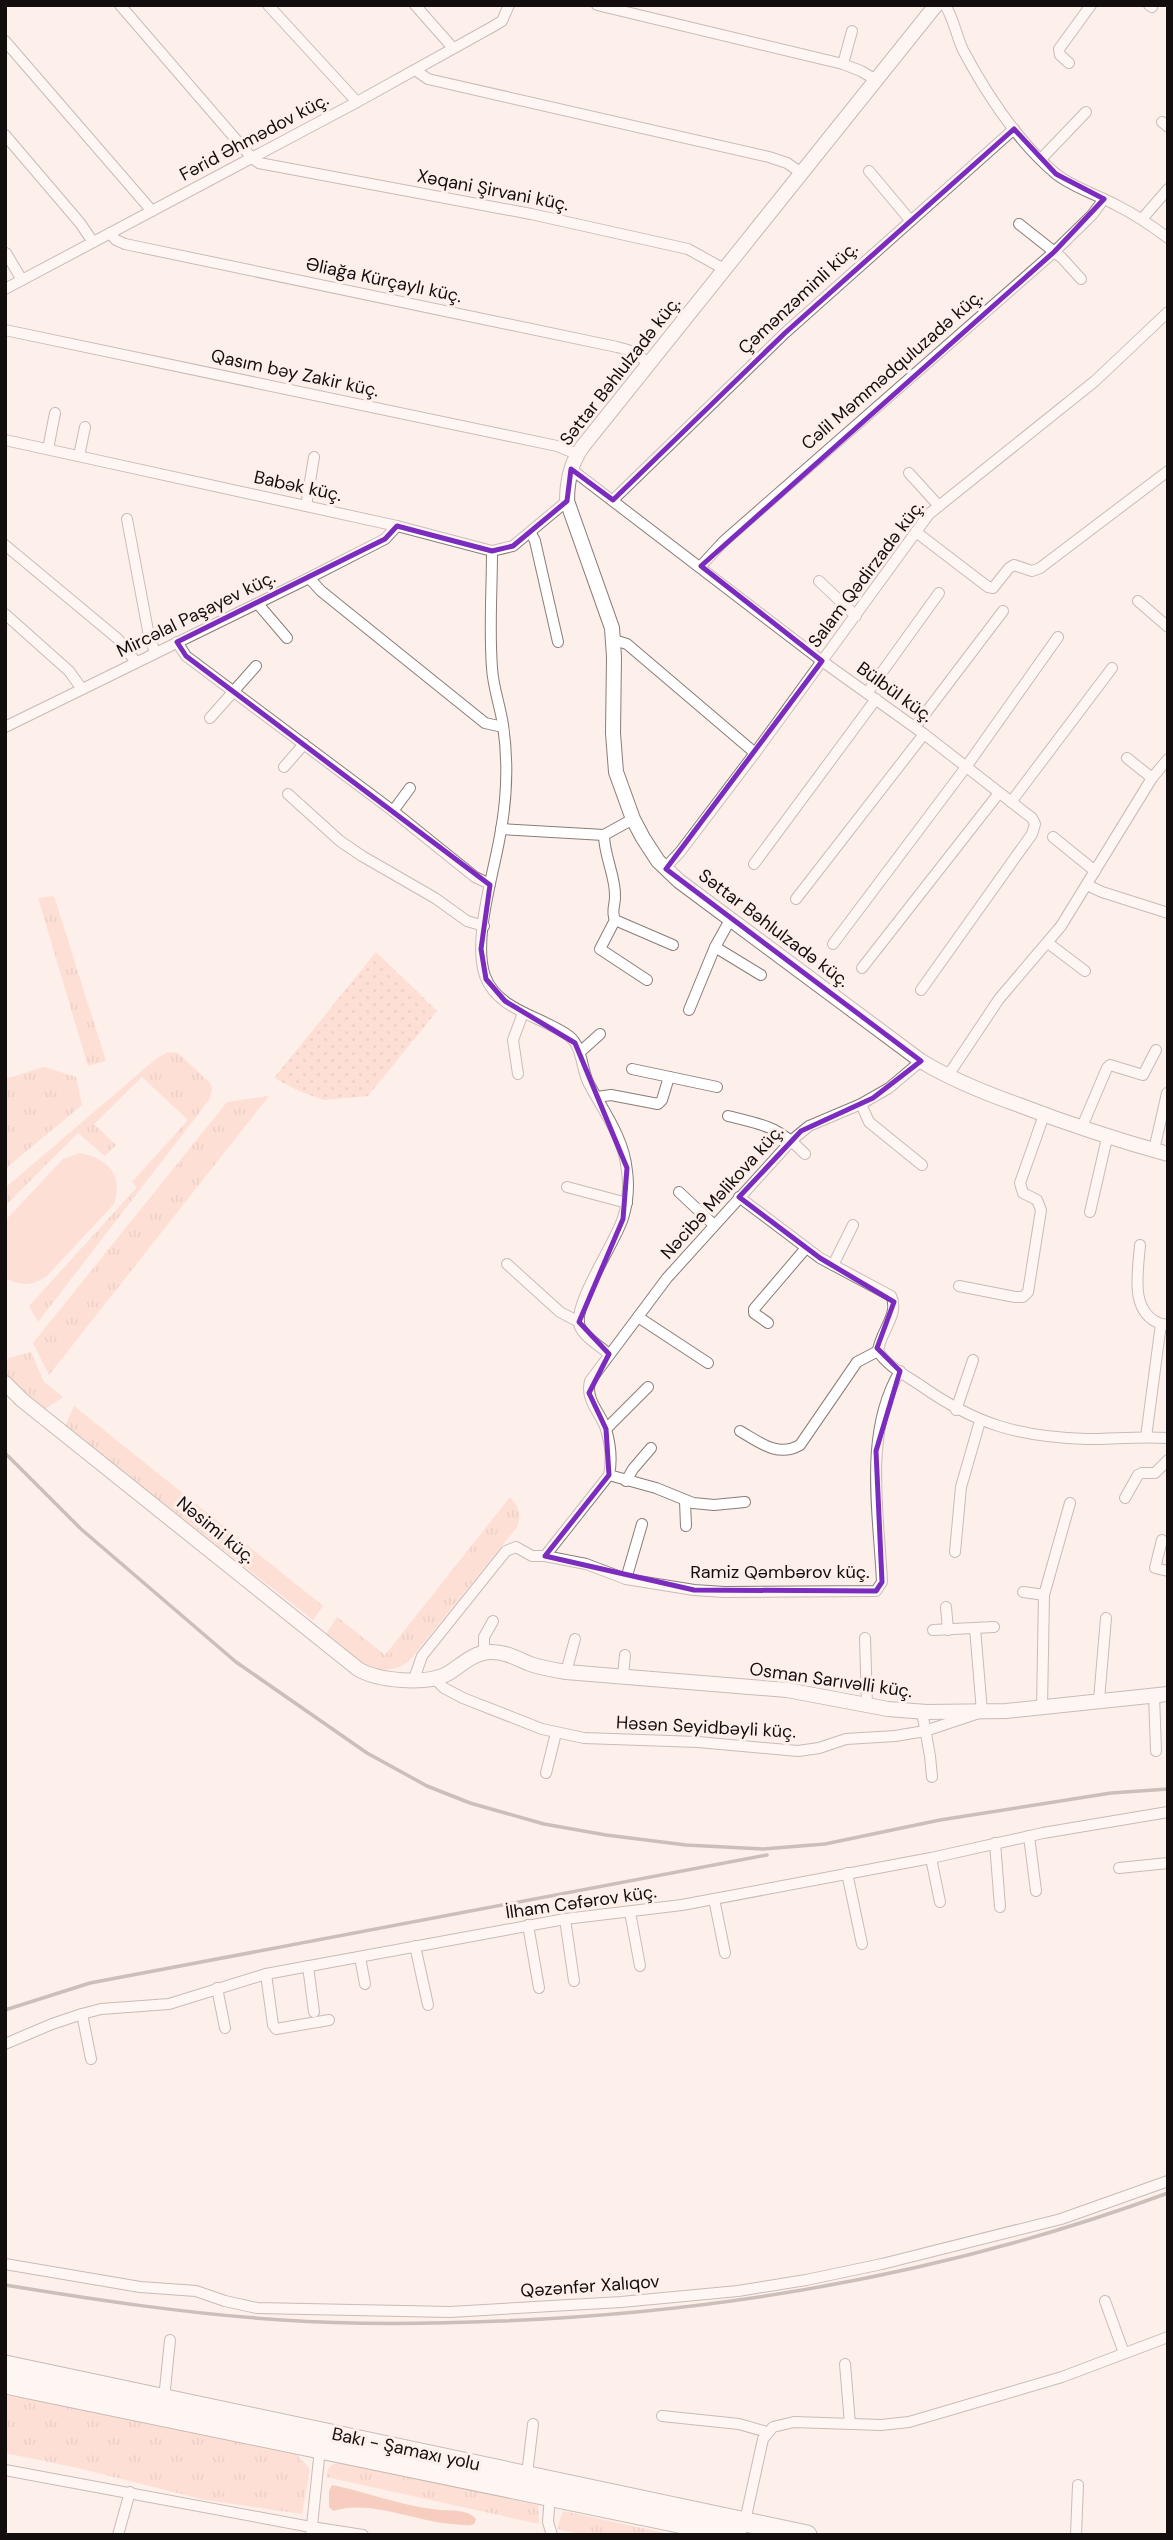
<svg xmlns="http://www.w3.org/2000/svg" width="1173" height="2540" viewBox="0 0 1173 2540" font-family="'DM Sans',sans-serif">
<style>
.grass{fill:url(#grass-tufts)}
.park{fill:url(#park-dots)}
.pitch{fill:#fdcdbd}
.water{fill:#eda48d}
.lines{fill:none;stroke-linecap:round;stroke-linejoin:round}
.minor-casing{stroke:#8a7d79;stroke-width:12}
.tertiary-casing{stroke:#8a7d79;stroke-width:16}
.trunk-casing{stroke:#8a7d79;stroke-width:21}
.minor{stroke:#fff;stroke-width:10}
.tertiary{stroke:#fff;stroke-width:14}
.trunk{stroke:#fff;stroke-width:19}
.rail{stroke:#8f8582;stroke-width:3.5}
.marked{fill:none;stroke:#7b2cbf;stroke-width:5;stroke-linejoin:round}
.labels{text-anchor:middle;stroke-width:6;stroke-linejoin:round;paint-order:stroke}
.street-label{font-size:18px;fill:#130e0d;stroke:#fdefea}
</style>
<defs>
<pattern id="grass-tufts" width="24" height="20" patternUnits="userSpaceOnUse" patternTransform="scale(1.75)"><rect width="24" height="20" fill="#fdcdbd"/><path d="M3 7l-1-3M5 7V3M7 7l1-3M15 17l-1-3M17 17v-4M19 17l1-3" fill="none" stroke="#d8afa1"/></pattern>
<pattern id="park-dots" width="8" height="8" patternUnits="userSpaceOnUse" patternTransform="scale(1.75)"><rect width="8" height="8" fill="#fdcdbd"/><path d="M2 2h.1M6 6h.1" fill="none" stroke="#d8afa1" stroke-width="1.8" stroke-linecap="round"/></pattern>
</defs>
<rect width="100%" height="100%" fill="#fdefea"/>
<g class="grass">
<path d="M54,896l52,165 -18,5 -50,-168z"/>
<path d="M168,1052l10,1 32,30 2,7 -3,10 -171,222 -9,-16 108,-119 -5,-5 56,-62 -46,-43 -48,47 22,21 -11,11 -27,-23 -73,73v-18l152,-130z"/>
<path d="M44,1067l32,10 6,28 -77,64v-90z"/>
<path d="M269,1096l-220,279 -16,-32 194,-241z"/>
<path d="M31,1352l13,30 19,15 -18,12 -40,-35v-11l4,-5z"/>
<path d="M74,1406l249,200 -10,14 -248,-194z"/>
<path d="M510,1497c9,11 12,16 7,30l-109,135c-32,22 -58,-9 -82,-28l11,-17 48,38z"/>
<path d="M5,2396l56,7 236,52 13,14 -8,45 -97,-14 -127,-32 -73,-15z"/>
<path d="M342,2462l196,43 1,19 -213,-47c2,-12 6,-13 16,-15z"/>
<path d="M563,2511l111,24h-91l-26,-6z"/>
</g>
<path class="park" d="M376,952l61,59 -69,85 -44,4 -23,-8 -27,-14z"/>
<path class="pitch" d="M80,1153c29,6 43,22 34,51l-68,73c-16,9 -24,9 -41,1v-57l58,-62z"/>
<path class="water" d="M332,2485c36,7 71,22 108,25 11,1 28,-1 36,9l-2,5c-8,3 -14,0 -22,0 -37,-3 -84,-25 -119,-13l-4,-4v-16z"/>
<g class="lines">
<defs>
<g id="minor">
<path d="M120,5l132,153 7,5 272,51 157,35 36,20"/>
<path d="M268,5l89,97"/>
<path d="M415,5l38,43"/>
<path d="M597,5l246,59 18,7 15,9"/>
<path d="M945,5c9,14 11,30 18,45 24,45 54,91 93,124 18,14 42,21 62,32 18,9 34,20 50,32"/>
<path d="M1149,5l3,2"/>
<path d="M5,41l147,170"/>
<path d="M1069,63l-9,-8 -1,-6 32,-44"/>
<path d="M843,64l9,-33"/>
<path d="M415,70l13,9 341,78 18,6 13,9"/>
<path d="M1162,122l6,5"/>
<path d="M5,135l75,88 13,19"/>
<path d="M1041,159l45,-47"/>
<path d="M869,171l41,49"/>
<path d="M1142,219l26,-30"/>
<path d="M1019,224l43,34 19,21"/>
<path d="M110,233l6,7 9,4 492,103 11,3 22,13"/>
<path d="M6,253l16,27"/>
<path d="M5,289l352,-187 135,-75 10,-6 7,-16"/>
<path d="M5,330l552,116 20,8"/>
<path d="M5,440l392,86 95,25 21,-5 54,-45"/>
<path d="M48,449l7,-36"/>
<path d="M79,456l6,-29"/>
<path d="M571,469l251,192 102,73 108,84 3,6 -3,10 -111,156"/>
<path d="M909,473l30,33"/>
<path d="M613,500l172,-167 229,-204"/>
<path d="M306,506l8,-49"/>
<path d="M127,519l22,117 6,16"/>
<path d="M916,532l72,55 5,1 16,-20 5,-3 18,6 8,-3 128,-97"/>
<path d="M531,533l4,8 23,101"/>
<path d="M5,545l113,94 18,23"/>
<path d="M492,551c0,39 -3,79 0,117 1,19 8,37 11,57 5,34 4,71 -2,105 -6,40 -29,108 -16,146 13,35 57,40 84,60 14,11 12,33 20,48 15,28 35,54 38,87 2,15 1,31 -4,47 -8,25 -48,83 -44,106 3,12 21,22 30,30"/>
<path d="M701,566l23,-25 330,-289 38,-37 12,-16"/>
<path d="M309,578l12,13 164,132 18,4"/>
<path d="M819,581l37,35"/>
<path d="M1138,601l30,26"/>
<path d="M258,604l29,34"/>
<path d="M5,614l64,57 13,18"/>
<path d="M614,640l13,4 128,109"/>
<path d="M177,642l9,14 207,155 82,66 15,7"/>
<path d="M867,693l72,-100"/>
<path d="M210,718l46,-52"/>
<path d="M5,727l304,-149 76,-39 12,-13"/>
<path d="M915,727l88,-116"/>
<path d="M1127,758l25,20"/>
<path d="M284,767l20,-23"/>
<path d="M288,794l52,47 22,15 73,42 32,23 17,5"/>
<path d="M1011,802l101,-134"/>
<path d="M393,811l17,-23"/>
<path d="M633,819l-29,16c0,21 12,42 11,62 0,9 -4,14 0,23l58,25"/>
<path d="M501,829l103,6"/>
<path d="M1053,837l42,34"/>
<path d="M754,864l122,-165"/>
<path d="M665,868l15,-16 75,-99 174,-239 166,-133 73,-69"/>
<path d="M1087,885l15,7 66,21"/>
<path d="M796,899l128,-165"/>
<path d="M615,920l-15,29 47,31"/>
<path d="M1048,943l37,28"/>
<path d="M833,944l133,-177 92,-130"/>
<path d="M715,947l46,28"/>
<path d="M862,968l137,-175"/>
<path d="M689,1010l26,-63 15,-27"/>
<path d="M580,1052l20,-18"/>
<path d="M632,1069l85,18"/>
<path d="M518,1074l-5,-34 10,-27"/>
<path d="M947,1077l52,-78 62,-73 91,-148 16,-19"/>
<path d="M597,1097l14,-2 47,9 4,-4 7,-23"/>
<path d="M861,1104l8,18 53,43"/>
<path d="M728,1116c36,9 50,10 77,38"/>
<path d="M1081,1129l26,-61 3,-3 33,10 13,-25"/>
<path d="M1154,1150l13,-57"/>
<path d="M567,1187l60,16"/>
<path d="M679,1192l35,33"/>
<path d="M739,1197l81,61 71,38c9,18 -11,36 -13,55 9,15 27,24 42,34 55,39 99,52 166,54 28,0 55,-3 82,-1"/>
<path d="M1090,1212l17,-74"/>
<path d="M1140,1245c-2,28 -11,67 21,79"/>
<path d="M507,1264l53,48 19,10"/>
<path d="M833,1265l20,-40"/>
<path d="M959,1286l56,11h8l5,-5 13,-82 -4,-10 -14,-7 -3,-10 24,-68"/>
<path d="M638,1317l70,46"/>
<path d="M768,1323l-14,-10v-4l52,-61"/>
<path d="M956,1410l17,-50"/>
<path d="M606,1429l42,-42"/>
<path d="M740,1431c19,11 38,27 60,14l57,-83 21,-11"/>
<path d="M1146,1437l15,-113 7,1"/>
<path d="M609,1475l47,13 37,15 21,2 31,-3"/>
<path d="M626,1481l7,-12 18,-21"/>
<path d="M1125,1498l13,-23 4,-2h13l13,-13"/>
<path d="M685,1501l1,25"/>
<path d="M1162,1540l-7,28 13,3"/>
<path d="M955,1552l6,-65 19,-66"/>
<path d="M545,1556l41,8 40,15 68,11 30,2 152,-1 6,-9c-3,-68 -19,-149 18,-211"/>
<path d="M626,1579l16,-55"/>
<path d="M1023,1592l21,3"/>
<path d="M946,1607l2,23"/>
<path d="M933,1630l61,-3"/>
<path d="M865,1638l2,68"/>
<path d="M484,1652v-15l9,-16"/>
<path d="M566,1672l9,-33"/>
<path d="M623,1676l2,-21"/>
<path d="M414,1679l8,-23 84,-105 10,-4 16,9h13l64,-81c3,-14 1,-32 -3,-46 -6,-17 -21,-29 -16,-48l77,-103 125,-138 17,-14 52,-22 28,-16 32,-27"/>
<path d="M435,1679l9,9 19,10 79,31 42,9 114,4 100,9 21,-3 27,-9 49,-3 30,-5 57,-19 -7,-84"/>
<path d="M1154,1695l2,56"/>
<path d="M1099,1700l7,-82"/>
<path d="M1042,1707l2,-112 26,-92"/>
<path d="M922,1712l8,44 2,21"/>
<path d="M546,1773l10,-40"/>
<path d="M1029,1836l7,55"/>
<path d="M995,1843l5,64"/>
<path d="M931,1858l9,44"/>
<path d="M1119,1868l49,-5"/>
<path d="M847,1873l15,71"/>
<path d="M714,1899l11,54"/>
<path d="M630,1912l10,54"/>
<path d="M565,1919l9,62"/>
<path d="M528,1925l11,63"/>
<path d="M415,1946l13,59"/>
<path d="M360,1957l5,27"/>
<path d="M308,1966l6,46"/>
<path d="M266,1974l7,51 3,4 53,-9"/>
<path d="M217,1988l8,40"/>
<path d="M82,2014l9,45"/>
<path d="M5,2044l47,-20 30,-10 19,-5 68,-5 97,-30 299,-55 117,-14 249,-47 112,-25 125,-21"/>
<path d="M5,2264l135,23 56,4 29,10 32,7 193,4 171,-10 117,-11 68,-11 76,-16 179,-45 107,-38"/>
<path d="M1105,2301l19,52"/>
<path d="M845,2364l5,60"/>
<path d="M164,2399l6,-59"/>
<path d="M662,2416l77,8 28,8"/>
<path d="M5,2470l306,57 52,8"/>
<path d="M527,2474l6,-50"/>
<path d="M550,2495l-2,27 4,13"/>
<path d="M745,2521l18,-82 10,-12 21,-5 87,3 28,-3 153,-45 106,-40"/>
<path d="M118,2535l12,-43"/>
<path d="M311,2535l9,-86"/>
<path d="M1076,2535l2,-50"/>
</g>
<g id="tertiary">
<path d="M936,5l-353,441c-12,16 -16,34 -16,55l45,127 2,29 -1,76 3,39 17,47 10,19 15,23 21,20 242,180c31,19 64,32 98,44 49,19 98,35 149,49"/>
<path d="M5,1383l17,17 336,269c20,12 68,16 89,5 14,-8 25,-21 42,-22 15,-1 27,6 41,12 12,4 24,6 36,8l221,18 101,19 39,3 79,-1 162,-17"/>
</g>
<g id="trunk">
<path d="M5,2365l802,170"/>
<path d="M5,2384l732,151"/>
</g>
</defs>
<use href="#minor" class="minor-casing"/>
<use href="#tertiary" class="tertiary-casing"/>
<use href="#trunk" class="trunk-casing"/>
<use href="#minor" class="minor"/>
<use href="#tertiary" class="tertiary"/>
<use href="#trunk" class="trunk"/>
<g class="rail">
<path d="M5,1453l76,76 155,133 131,91 60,33 43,17 74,21 62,11 80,10 77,4 62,-5 115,-24 171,-27 57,-4"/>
<path d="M5,2010l85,-27 677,-128"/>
<path d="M5,2285c92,15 184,29 277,35 73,5 146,4 219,1 227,-9 453,-49 667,-128"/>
</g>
</g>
<path d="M0 0H1173V2540H0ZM1014,129l42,45 48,25 -50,53 -353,314 121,95 -156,208 255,192 -48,37 -72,33 -62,66 81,61 74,44 -17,46 23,23 -24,80 6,131 -6,9 -182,-1 -149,-34 64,-81 -3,-46 -17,-36 20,-39 -30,-32 44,-103 4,-51 -52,-125 -70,-42 -19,-22 -5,-30 9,-64 -304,-229 -9,-14 208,-103 12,-13 95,25 21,-5 54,-45 4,-32 42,31 172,-167z" fill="#fdefea" fill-opacity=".55" fill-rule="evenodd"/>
<path class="marked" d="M1014,129l42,45 48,25 -50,53 -353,314 121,95 -156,208 255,192 -48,37 -72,33 -62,66 81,61 74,44 -17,46 23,23 -24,80 6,131 -6,9 -182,-1 -149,-34 64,-81 -3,-46 -17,-36 20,-39 -30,-32 44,-103 4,-51 -52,-125 -70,-42 -19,-22 -5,-30 9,-64 -304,-229 -9,-14 208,-103 12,-13 95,25 21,-5 54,-45 4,-32 42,31 172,-167z"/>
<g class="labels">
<g class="street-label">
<text transform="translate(254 137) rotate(-28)" y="6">Fərid Əhmədov küç.</text>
<text transform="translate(493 190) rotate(11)" y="6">Xəqani Şirvani küç.</text>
<text transform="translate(384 280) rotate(12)" y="6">Əliağa Kürçaylı küç.</text>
<text transform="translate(798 298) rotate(-43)" y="6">Çəmənzəminli küç.</text>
<text transform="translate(892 370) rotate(-41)" y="6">Cəlil Məmmədquluzadə küç.</text>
<text transform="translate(620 371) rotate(-52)" y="6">Səttar Bəhlulzadə küç.</text>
<text transform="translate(295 373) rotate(12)" y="6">Qasım bəy Zakir küç.</text>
<text transform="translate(298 486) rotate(12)" y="6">Babək küç.</text>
<text transform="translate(866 574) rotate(-53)" y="6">Salam Qədirzadə küç.</text>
<text transform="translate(196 614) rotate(-26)" y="6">Mircəlal Paşayev küç.</text>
<text transform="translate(895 692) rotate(36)" y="6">Bülbül küç.</text>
<text transform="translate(774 928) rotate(37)" y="6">Səttar Bəhlulzadə küç.</text>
<text transform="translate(722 1192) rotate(-48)" y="6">Nəcibə Məlikova küç.</text>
<text transform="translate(216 1530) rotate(39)" y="6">Nəsimi küç.</text>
<text x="780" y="1578">Ramiz Qəmbərov küç.</text>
<text transform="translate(831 1680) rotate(8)" y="6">Osman Sarıvəlli küç.</text>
<text transform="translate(706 1727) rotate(3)" y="6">Həsən Seyidbəyli küç.</text>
<text transform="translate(581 1902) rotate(-8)" y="6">İlham Cəfərov küç.</text>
<text transform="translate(590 2286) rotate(-4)" y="6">Qəzənfər Xalıqov</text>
<text transform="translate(406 2449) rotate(12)" y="6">Bakı - Şamaxı yolu</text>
</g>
</g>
<rect width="1173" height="2540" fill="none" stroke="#130e0d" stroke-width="14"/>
</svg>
